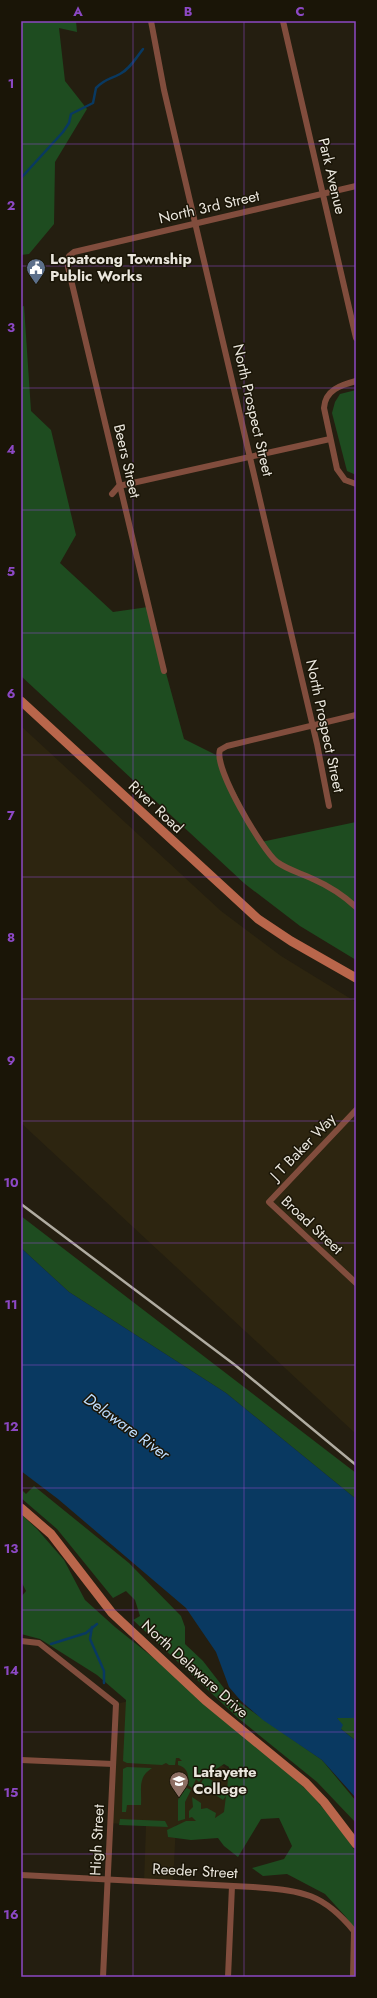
<svg xmlns="http://www.w3.org/2000/svg" width="377" height="1998" viewBox="0 0 377 1998" font-family="Jost,sans-serif">
<style>
.built{fill:#2d2510}
.green{fill:#1e4c20}
.water{fill:#093961}
.lines{fill:none;stroke-linecap:round;stroke-linejoin:round}
.stream{stroke:#093961;stroke-width:2.5}
.street{stroke:#814d3d;stroke-width:6}
.secondary{stroke:#b9664b;stroke-width:9}
.rail{stroke:#b0aca1;stroke-width:2.5}
.grid{fill:none;stroke:#8c48c4;stroke-width:1;stroke-opacity:0.55}
.labels{text-anchor:middle;stroke-width:3;stroke-linejoin:round;paint-order:stroke}
.street-label{font-size:15px;fill:#eae6dd;stroke:#1a1507}
.poi-label{font-size:15px;font-weight:bold;fill:#eae6dd;stroke:#1a1507;text-anchor:start}
.water-label{font-size:16px;font-style:italic;fill:#beddfd;stroke:#1a1507}
.neatline{fill:none;stroke:#8c48c4;stroke-width:1.5}
.grid-label{font-size:13px;text-anchor:middle;font-weight:bold;fill:#8c48c4}
</style>
<rect width="100%" height="100%" fill="#241e10"/>
<g class="built">
<path d="M21,726l200,185 60,45 75,46v432l-335,-311z"/>
<path d="M129,1701l110,76 -14,45 -49,3 -3,58 -29,-1 2,-56 -36,-3 6,-119z"/>
</g>
<g class="green">
<path d="M21,21h55l1,11 -18,-4 6,53 22,28 -32,53 -1,62 -25,30 -8,1z"/>
<path d="M24,306l7,105 20,19 25,105 -16,28 53,49 35,-5 36,132 32,16 45,87 95,-20v138l-56,-34 -55,-42 -224,-208v-369z"/>
<path d="M356,390v85l-9,-4 -15,-58 3,-11 5,-8z"/>
<path d="M21,1216l335,257v26l-130,-106 -157,-101 -48,-44z"/>
<path d="M34,1486l95,77 52,53 4,11v17l18,17 27,35 92,64 34,41v22l-39,-41 -79,-64 -105,-98 7,-4 -5,-16 -9,-9 -13,7 -56,-69 -36,-31v-9l5,5z"/>
<path d="M21,1514l16,15 27,31 21,40 30,27 45,36 118,100 34,32 25,30 19,27v80l-10,-15 -21,-23 -38,-20 -24,2 -11,-8 32,-9 8,-13 -13,-28 -18,1 -23,38 -14,-11 -6,-8 -27,2 -23,-3 -1,-7 19,-9h10l-4,-4 -3,1v-7l4,-4 -1,-10 9,6v6l6,-1 9,5 -1,5 9,-6 2,-16 -3,4 -9,-6v-4l-3,-1 -2,2 -9,-6 5,-9 22,14 2,-23 -5,-3 -15,10 -4,1 -6,7 -3,-3 -4,9 -4,-3c1,-10 0,-17 -10,-20v-4h4l-3,-3h-3l-1,7h-6l-3,-2 -4,2 -35,-2 -4,-2 3,-61 -29,-25 -57,-36 -19,-5v-37l5,-6 -5,-10z"/>
<path d="M337,1718h19v23l-15,-12z"/>
<path d="M127,1767l25,1c-15,10 -10,20 -11,37h-14l-1,7h-4l1,-43z"/>
<path d="M187,1788l4,2 -6,12v17l-7,2v-21l3,-8z"/>
<path d="M120,1819l45,2 3,6 -49,-2z"/>
</g>
<path class="water" d="M21,1248l48,44 157,101 130,106v219h-19l6,7 -2,4 15,12v57l-34,-38 -59,-40 -22,-19 -12,-14 -13,-35 -30,-44 -128,-109 -37,-28z"/>
<g class="lines">
<g class="stream">
<path d="M21,178l42,-46 6,-9 2,-9 22,-11 3,-15c10,-10 13,-8 24,-14 10,-5 16,-16 23,-25"/>
<path d="M92,1627l-2,12 14,32v12"/>
<path d="M51,1644l35,-11 11,-9"/>
</g>
<g class="street">
<path d="M151,21l13,69 153,654 12,62"/>
<path d="M283,21l73,317"/>
<path d="M356,381c-15,4 -31,9 -32,27l13,61 8,11 11,4"/>
<path d="M112,494l7,-8 211,-47"/>
<path d="M164,671l-96,-404 1,-11 5,-4 282,-66"/>
<path d="M356,715l-129,31 -7,4c-7,17 42,100 57,112 11,8 24,11 36,17 16,7 30,16 43,28"/>
<path d="M356,1110l-87,92 87,81"/>
<path d="M21,1641l18,2 77,61 -13,273"/>
<path d="M21,1760l92,4"/>
<path d="M21,1875l232,12c47,4 68,4 101,44l-1,46"/>
<path d="M228,1977l4,-91"/>
</g>
<g class="secondary">
<path d="M21,701l237,218 33,22 65,37"/>
<path d="M21,1508l30,26 61,79 93,87 101,83 18,19 32,42"/>
</g>
<path class="rail" d="M21,1204l214,161 121,100"/>
</g>
<path class="grid" d="M133,21v1956M244,21v1956M21,144h335M21,266h335M21,388h335M21,510h335M21,633h335M21,755h335M21,877h335M21,999h335M21,1121h335M21,1243h335M21,1365h335M21,1488h335M21,1610h335M21,1732h335M21,1854h335"/>
<defs>
<symbol id="civic-pin" viewBox="-11 -11 22 30"><path d="M0 17L-7.5 6A9.5 9.5 0 1 1 7.5 6Z" fill="#5c6f8a" stroke="#1a1507"/><path d="M-.6-6.5H3V-4.5H.6V-3L4-1V1h2V6H-6V1h2V-1L-.6-3ZM-1.2 2.5V6h2.4V2.5Z" fill="#fff"/></symbol>
<symbol id="university-pin" viewBox="-11 -11 22 30"><path d="M0 17L-7.5 6A9.5 9.5 0 1 1 7.5 6Z" fill="#8d6e63" stroke="#1a1507"/><path d="M0-5L7-2L0 1L-7-2ZM-4 1L0 2.5L4 1V4Q0 6-4 4Z" fill="#fff"/></symbol>
</defs>
<g fill-rule="evenodd">
<use href="#civic-pin" x="25" y="257" width="22" height="30"/>
<use href="#university-pin" x="168" y="1770" width="22" height="30"/>
</g>
<g class="labels">
<g class="street-label">
<text transform="translate(332 176) rotate(77)" y="5">Park Avenue</text>
<text transform="translate(209 207) rotate(-13)" y="5">North 3rd Street</text>
<text transform="translate(253 410) rotate(77)" y="5">North Prospect Street</text>
<text transform="translate(127 461) rotate(77)" y="5">Beers Street</text>
<text transform="translate(325 726) rotate(78)" y="5">North Prospect Street</text>
<text transform="translate(156 807) rotate(43)" y="5">River Road</text>
<text transform="translate(303 1147) rotate(-46)" y="5">J T Baker Way</text>
<text transform="translate(312 1225) rotate(43)" y="5">Broad Street</text>
<text transform="translate(195 1669) rotate(42)" y="5">North Delaware Drive</text>
<text transform="translate(97 1840) rotate(-87)" y="5">High Street</text>
<text transform="translate(195 1871) rotate(3)" y="5">Reeder Street</text>
</g>
<g class="poi-label">
<text x="50" y="264">Lopatcong Township<tspan x="50" dy="17">Public Works</tspan></text>
<text x="193" y="1777">Lafayette<tspan x="193" dy="17">College</tspan></text>
</g>
<g class="water-label">
<text transform="translate(127 1426) rotate(36)" y="6">Delaware River</text>
</g>
</g>
<rect width="377" height="1998" fill="none" stroke="#1a1507" stroke-width="44"/>
<rect x="22" y="22" width="333" height="1954" class="neatline"/>
<g class="grid-label">
<text x="78" y="16">A</text>
<text x="188" y="16">B</text>
<text x="300" y="16">C</text>
<text x="11" y="88">1</text>
<text x="11" y="210">2</text>
<text x="11" y="332">3</text>
<text x="11" y="454">4</text>
<text x="11" y="576">5</text>
<text x="11" y="698">6</text>
<text x="11" y="820">7</text>
<text x="11" y="942">8</text>
<text x="11" y="1065">9</text>
<text x="11" y="1187">10</text>
<text x="11" y="1309">11</text>
<text x="11" y="1431">12</text>
<text x="11" y="1553">13</text>
<text x="11" y="1675">14</text>
<text x="11" y="1797">15</text>
<text x="11" y="1919">16</text>
</g>
</svg>
